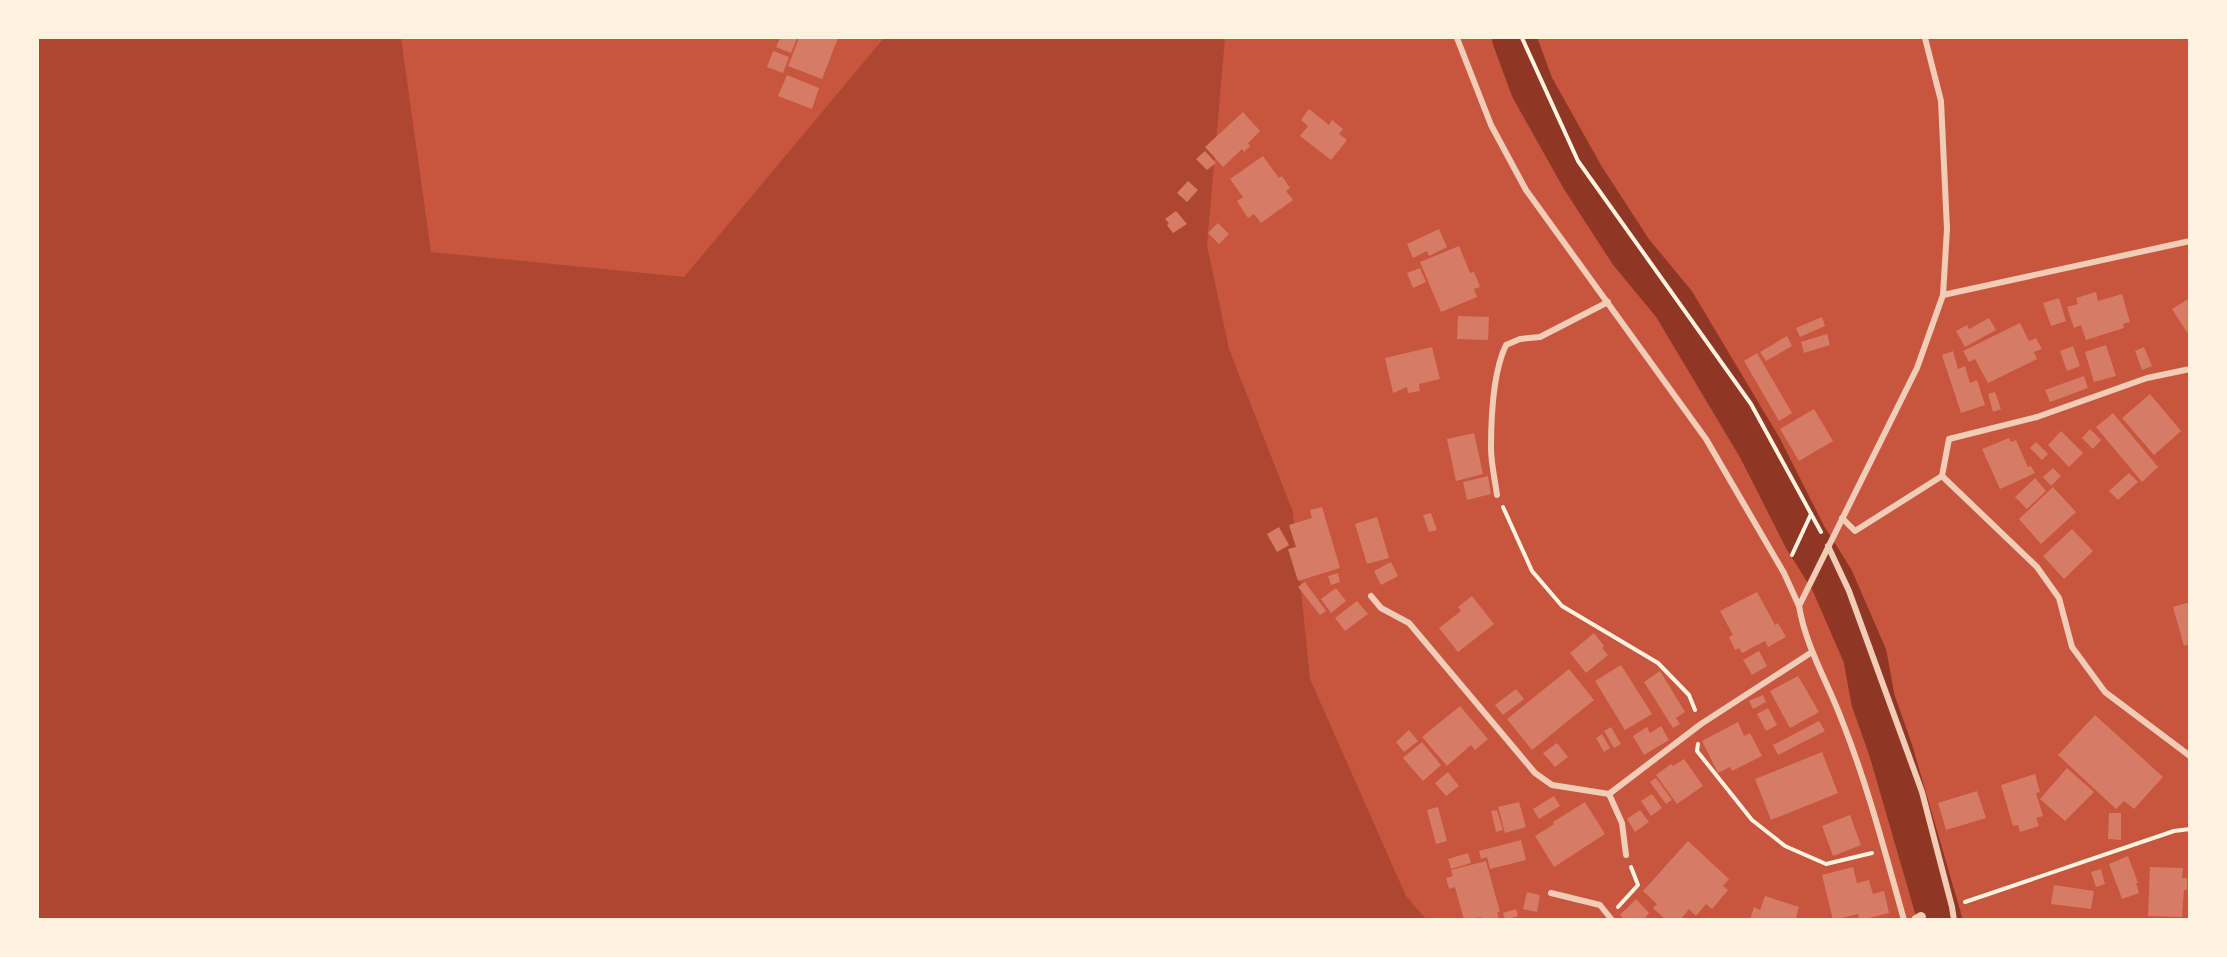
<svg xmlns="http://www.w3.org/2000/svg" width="2227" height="957" viewBox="0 0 2227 957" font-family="Mulish,sans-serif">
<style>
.green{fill:#ae4732}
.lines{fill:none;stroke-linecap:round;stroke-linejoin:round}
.river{stroke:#8f3625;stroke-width:44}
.building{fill:#d67c66}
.path{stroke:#fff3e0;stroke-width:4}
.minor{stroke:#f1ccb7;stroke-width:6}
.tertiary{stroke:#f1ccb7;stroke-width:10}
</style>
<rect width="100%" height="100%" fill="#c8553d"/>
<path class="green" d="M38,38h363l30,214 253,25 200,-239h341l-18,207 22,104 64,163 17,167 96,217 20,23h-1388z"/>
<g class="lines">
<path class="river" d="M1514,38l18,49 51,91 48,74 43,52 86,144 45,89 27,43 33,76 8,44 18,51 49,169"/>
</g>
<g class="building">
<path d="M780,38h17l-6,15 -15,-6z"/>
<path d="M799,38h39l-16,41 -34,-13z"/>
<path d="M773,51l16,6 -6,16 -16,-6z"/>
<path d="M787,75l32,13 -7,21 -34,-13z"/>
<path d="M1309,109l20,16 3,-5 11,9 -4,5 8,6 -16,20 -31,-24 8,-10 -7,-6z"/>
<path d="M1243,112l17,19 -12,12 2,3 -6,6 -2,-3 -19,18 -18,-20z"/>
<path d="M1205,151l11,12 -9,7 -11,-11z"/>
<path d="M1263,156l16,22 3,-2 8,12 -4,3 7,9 -32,23 -7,-9 -6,4 -11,-17 6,-4 -13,-18z"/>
<path d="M1188,181l10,9 -11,12 -10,-9z"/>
<path d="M1176,211l11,13 -14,9 -6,-8 2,-2 -4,-4z"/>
<path d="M1218,223l11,11 -10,10 -11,-11z"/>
<path d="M1439,229l8,18 -18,9 -2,-5 -14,7 -6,-14z"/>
<path d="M1459,246l11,27 4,-1 6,15 -6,2 3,8 -36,15 -21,-50z"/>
<path d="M1420,268l6,14 -13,6 -6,-15z"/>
<path d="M2096,292l2,9 24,-7 8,28 -7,2 1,4 -38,12 -5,-15 -7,3 -7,-21 11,-3 -2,-6z"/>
<path d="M2059,298l7,23 -15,5 -8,-23z"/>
<path d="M2190,298v39l-18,-28z"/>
<path d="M1458,316l31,1 -1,23 -31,-1z"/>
<path d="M1822,317l3,9 -25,11 -4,-9z"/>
<path d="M1989,318l7,12 -31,17 -9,-16 11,-6 2,4z"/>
<path d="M2020,323l9,18 7,-3 6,11 -8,3 3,7 -49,24 -13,-24 -6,3 -6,-11z"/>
<path d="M1827,334l3,11 -26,8 -3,-11z"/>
<path d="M1787,336l5,10 -26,15 -6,-9z"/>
<path d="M2106,345l10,31 -22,6 -9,-30z"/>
<path d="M2073,346l7,20 -13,5 -7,-20z"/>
<path d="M1432,347l8,32 -21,5 1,7 -12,2 -1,-6 -14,6 -8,-35z"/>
<path d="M2144,347l8,19 -10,4 -7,-19z"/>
<path d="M1953,351l5,18 7,-3 5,17 7,-3 8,25 -24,8 -19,-58z"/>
<path d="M1757,353l35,60 -13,8 -35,-60z"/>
<path d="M2084,376l4,12 -38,14 -5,-12z"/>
<path d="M1995,392l6,17 -8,3 -5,-18z"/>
<path d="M2150,394l31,37 -27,24 -32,-37z"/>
<path d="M1814,409l19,32 -34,20 -19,-32z"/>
<path d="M2113,413l45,54 -16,15 -46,-55z"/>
<path d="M2090,429l11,11 -8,9 -11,-11z"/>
<path d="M2061,431l22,22 -14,14 -21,-22z"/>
<path d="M1474,433l9,41 -27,7 -9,-42z"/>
<path d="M2009,438l2,4 5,-2 12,27 3,-1 4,7 -35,16 -18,-40z"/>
<path d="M2036,442l12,12 -6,6 -12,-12z"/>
<path d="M2053,468l8,8 -10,10 -8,-9z"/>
<path d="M2129,473l9,9 -20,18 -9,-9z"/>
<path d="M1488,476l3,18 -24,6 -4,-18z"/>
<path d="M2035,478l11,13 -19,18 -12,-12z"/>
<path d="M2053,487l23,25 -35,32 -22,-25z"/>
<path d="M1322,507l18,61 -42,13 -10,-32 8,-2 -7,-22 23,-7 -2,-8z"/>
<path d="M1431,513l6,17 -8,2 -6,-17z"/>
<path d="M1377,517l12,41 -22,6 -12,-40z"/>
<path d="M1279,527l10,18 -12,7 -10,-18z"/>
<path d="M2072,529l21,22 -29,28 -21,-23z"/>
<path d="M1391,562l7,14 -17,9 -7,-14z"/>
<path d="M1338,573l2,9 -9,3 -3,-9z"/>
<path d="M1305,582l21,29 -6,4 -22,-28z"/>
<path d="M1336,588l10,13 -15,12 -10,-14z"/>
<path d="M1757,592l18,33 3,-2 8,14 -18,10 -3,-6 -23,12 -3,-5 -4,2 -6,-13 4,-2 -13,-24z"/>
<path d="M1472,596l22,28 -36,28 -19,-24 22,-17 -3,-4z"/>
<path d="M1357,601l11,13 -23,17 -10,-13z"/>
<path d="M2190,602v42l-6,2 -11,-39z"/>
<path d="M1594,633l10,13 -2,2 6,7 -22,18 -16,-20z"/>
<path d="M1759,651l8,15 -15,9 -9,-15z"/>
<path d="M1621,665l31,49 -27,16 -30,-49z"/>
<path d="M1569,669l25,31 -62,50 -25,-31z"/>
<path d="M1660,671l25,41 -9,6 4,6 -7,4 -29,-46z"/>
<path d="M1798,676l21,36 -29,16 -20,-37z"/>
<path d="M1516,689l8,10 -21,16 -8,-10z"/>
<path d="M1763,695l3,7 -13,7 -4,-8z"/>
<path d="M1460,706l28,33 -13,11 -4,-5 -24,21 -25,-29z"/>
<path d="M1768,708l9,17 -11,6 -9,-17z"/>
<path d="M2095,715l68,62 -29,32 -10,-8 -8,8 -58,-54z"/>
<path d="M1819,721l6,10 -47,24 -5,-10z"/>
<path d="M1738,722l6,14 6,-3 12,23 -30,15 -2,-4 -12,6 -16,-32z"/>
<path d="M1661,726l8,14 -25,15 -11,-19 14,-9 3,6z"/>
<path d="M1611,727l10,17 -7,4 -10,-17z"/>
<path d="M1409,730l9,11 -14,11 -8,-10z"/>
<path d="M1602,734l8,14 -6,4 -8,-14z"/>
<path d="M1422,742l19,23 -18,16 -20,-23z"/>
<path d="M1557,743l11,14 -13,10 -12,-14z"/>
<path d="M1822,752l16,41 -67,27 -16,-41z"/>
<path d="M1684,759l19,27 -26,18 -21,-29 15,-11 2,2z"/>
<path d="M2067,768l27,24 -29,29 -25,-22z"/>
<path d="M1448,772l11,14 -13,10 -11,-13z"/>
<path d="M2035,774l5,18 -4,1 7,23 -7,2 3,8 -19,6 -2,-7 -5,1 -12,-41z"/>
<path d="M1656,778l16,22 -6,4 -16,-22z"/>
<path d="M1977,791l9,27 -40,12 -8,-27z"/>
<path d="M1652,794l10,14 -11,8 -10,-15z"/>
<path d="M1554,796l6,10 -21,13 -6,-10z"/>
<path d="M1519,802l7,25 -21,6 -7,-26z"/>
<path d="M1585,802l20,32 -51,33 -19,-31 19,-12 -1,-2z"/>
<path d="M1438,807l9,34 -11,3 -9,-34z"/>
<path d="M1497,810l6,20 -7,2 -5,-21z"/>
<path d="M1640,810l9,12 -14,10 -8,-13z"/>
<path d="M2109,813h12v27l-13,-1z"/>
<path d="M1850,815l11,30 -28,11 -11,-30z"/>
<path d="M1521,840l5,20 -36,9 -3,-12 -6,2 -2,-8z"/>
<path d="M1688,841l41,38 -6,7 5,4 -16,19 -6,-5 -10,12 -7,-7 -9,11h-14l-13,-12 4,-4 -14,-13z"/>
<path d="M1468,853l3,10 -20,6 -3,-10z"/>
<path d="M2128,856l10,27h-2l3,10 -17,6 -13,-35z"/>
<path d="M1486,861l14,51h-3l2,8h-18v-3l-17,3 -9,-33 -6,2 -3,-11 7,-2 -2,-6z"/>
<path d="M1853,867l4,16 12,-3 4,14 11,-3 5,22 -28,7h-2l-1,-6 -25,6 -11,-45z"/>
<path d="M2150,867l33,1 -1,10h5v12h-3l-2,27 -34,-1z"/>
<path d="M2101,869l4,15 -9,3 -5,-15z"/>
<path d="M2054,885l40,6 -3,18 -40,-5z"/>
<path d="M1527,892l13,3 -3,17 -14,-3z"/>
<path d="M1765,896l34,11 -3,10 6,3h-52l4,-13 6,3z"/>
<path d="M1636,899l13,14 -4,5 2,2h-22l-5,-5z"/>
<path d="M1516,909l2,7 -13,4 -2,-7z"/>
</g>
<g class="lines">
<g class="path">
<path d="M1522,38l56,123 173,243 70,128"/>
<path d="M1503,507l29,64 30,35 96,57 31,32 6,15"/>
<path d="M1792,555l19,-41"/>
<path d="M1698,744l-1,7 55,69 33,26 41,18 46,-11"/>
<path d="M1965,902l209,-71 16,-2"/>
<path d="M1618,907l20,-22 -7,-18"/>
</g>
<g class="minor">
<path d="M1457,38l34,87 35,65 180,249 78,134 15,33"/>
<path d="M1943,295l247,-54"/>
<path d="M1942,476l95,91 22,31 13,49 33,45 85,64"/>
<path d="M1497,495c-2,-15 -6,-32 -6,-47 0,-30 2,-76 15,-103l14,-6 20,-2 68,-35"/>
<path d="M1842,518l13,13 87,-55 7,-37 88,-22 110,-39 43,-9"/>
<path d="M1828,546l21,45 73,201 30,115 2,13"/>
<path d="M1371,596l10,12 28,15 126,150 17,12 57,9 92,-70 111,-72"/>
<path d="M1609,794l13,29 4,32"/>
<path d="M1551,893l49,12 12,15"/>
<path d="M1904,920c-19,-68 -37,-137 -63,-202 -15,-39 -35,-71 -42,-112l118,-238 26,-73 4,-66 -6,-128 -16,-63"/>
</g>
<path class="tertiary" d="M1916,920l5,-3"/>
</g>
<rect width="2227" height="957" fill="none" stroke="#fff3e0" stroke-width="78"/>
</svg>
